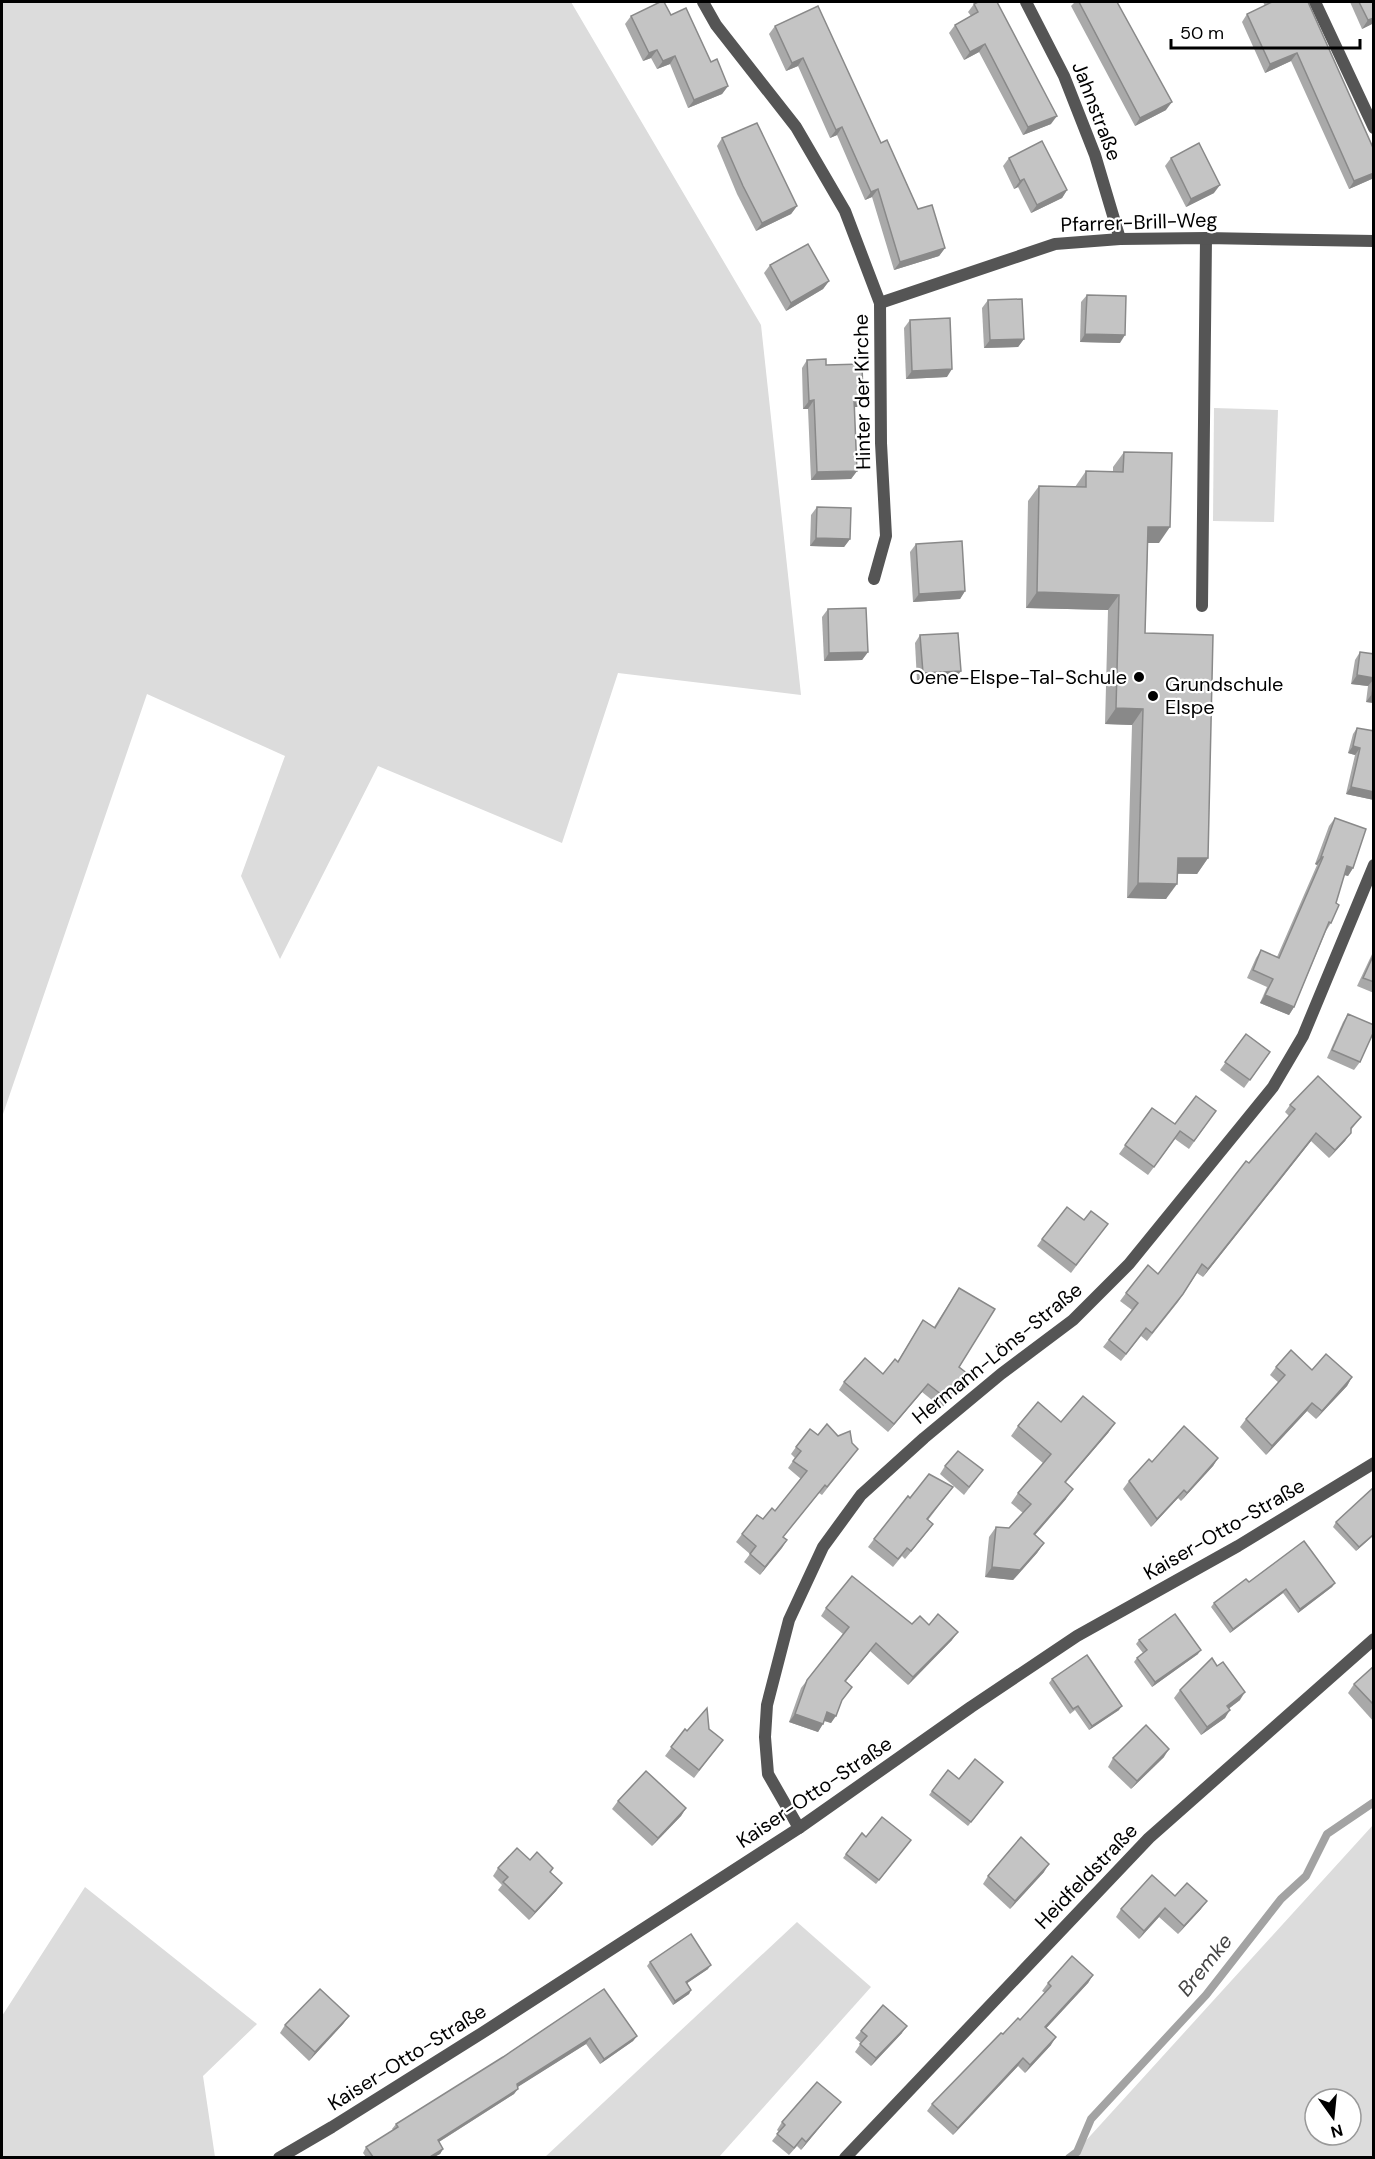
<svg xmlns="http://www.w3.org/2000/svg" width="1375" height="2159" viewBox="0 0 1375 2159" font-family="'DM Sans',sans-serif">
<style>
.green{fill:#dcdcdc;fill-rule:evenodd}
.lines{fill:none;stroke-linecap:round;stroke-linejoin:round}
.stream{stroke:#a3a3a3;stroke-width:8}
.lane{stroke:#555;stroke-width:12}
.street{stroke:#555;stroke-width:12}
.wall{fill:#a9a9a9}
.shaded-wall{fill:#898989}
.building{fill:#c4c4c4;stroke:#898989;stroke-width:1.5}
.poi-dot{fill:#000;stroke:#fff;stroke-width:2}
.labels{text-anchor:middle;stroke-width:4.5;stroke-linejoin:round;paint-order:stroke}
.street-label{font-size:20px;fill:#000;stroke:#fff}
.poi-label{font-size:20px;fill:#000;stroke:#fff;text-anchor:end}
.water-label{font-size:21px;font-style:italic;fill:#444;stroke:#fff}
</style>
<rect width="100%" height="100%" fill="#fff"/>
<g class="green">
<path d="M2,2h569l190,323 40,370 -183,-22 -56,170 -184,-77 -98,193 -39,-83 44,-120 -138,-62 -145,423z"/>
<path d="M1214,408l64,2 -4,112 -61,-1z"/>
<path d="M1373,1825v332h-302zM1315,2099h36v36h-36z"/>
<path d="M85,1887l172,137 -54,52 12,81h-213v-141z"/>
<path d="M797,1922l74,65 -152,170h-174z"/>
</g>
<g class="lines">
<path class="stream" d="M1069,2158l8,-6 14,-33 115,-124 75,-96 25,-23 21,-42 47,-32"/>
<path class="lane" d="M1202,606l4,-368"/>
<g class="street">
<path d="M703,2l13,23 80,102 49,84 35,92 1,140 5,93 -12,43"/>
<path d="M1026,2l38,74 31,79 25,84"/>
<path d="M1315,2l59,126"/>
<path d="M880,303l175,-59 65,-5 86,-1 168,3"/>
<path d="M799,1828l-31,-54 -3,-37 2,-32 22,-85 34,-73 38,-52 63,-57 77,-64 72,-54 56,-56 144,-177 30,-51 71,-171"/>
<path d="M279,2158l53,-31 150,-94 317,-205 172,-121 106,-71 161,-90 136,-83"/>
<path d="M845,2158l304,-320 225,-199"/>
</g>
</g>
<g class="wall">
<path d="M1075,2h42l49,108 -31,16 -64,-120z"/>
<path d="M1263,2h45l66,148v28l-25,11 -58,-128 -26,12 -23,-51 5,-8 18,-8z"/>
<path d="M1350,2h24v21l-12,6z"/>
<path d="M974,4l77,120 -28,11 -44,-83 -15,8 -15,-27 6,-8 16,-9 -3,-4z"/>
<path d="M671,15l40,47 17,24 -6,8 -34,14 -18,-44 -13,5 -6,-11 -8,3 -18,-37 6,-8z"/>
<path d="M775,26l106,117 37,66 27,39 -6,8 -45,14 -22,-73 -7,3 -28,-65 -7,3 -32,-72 -12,5 -17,-37z"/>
<path d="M722,138l75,68 -6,8 -35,17 -19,-37 -20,-48z"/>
<path d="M1009,158l58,32 -5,8 -31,15 -13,-26 -4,2 -11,-23z"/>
<path d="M1171,158l43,35 -28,14 -21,-41z"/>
<path d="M770,265l59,16 -6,8 -37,22 -22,-38z"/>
<path d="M1087,295l33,48 -40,-1 1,-40z"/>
<path d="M988,300l36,39 -6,8 -34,1 -2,-40z"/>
<path d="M910,320l37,57 -41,2 -2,-51z"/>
<path d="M807,360l19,5 37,34 -6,8h-3l3,64 -6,8 -40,1 -3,-71h-5l-1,-41z"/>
<path d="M1124,452l35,91h-11l-3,90 63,225 -11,16h-20l-11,25 -39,-1 5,-173 -27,-1 3,-114 -82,-2 2,-107 11,-15 36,1 11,-16 27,1v-5z"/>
<path d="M817,507l33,32 -6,8 -34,-1 1,-31z"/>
<path d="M916,544l49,47 -5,8 -47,3 -3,-50z"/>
<path d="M828,609l40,43 -6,8 -38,1 -2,-44z"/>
<path d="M920,635l35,44 -38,2 -2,-38z"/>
<path d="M1360,652l14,2v49l-8,-1 2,-16 -17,-2 4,-24z"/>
<path d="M1357,728l17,72 -28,-6 9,-39 -7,-2 5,-19z"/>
<path d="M1335,818l18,50 -5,8 -4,-1 -8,28 -5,20 -5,8 -32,76 -5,8 -29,-12 7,-16 -20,-9 9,-20 5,-8 16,7 40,-92 -2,-1 14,-38z"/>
<path d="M1374,950v43l-17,-7z"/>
<path d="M1348,1014l12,48 -6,8 -27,-12 16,-36z"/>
<path d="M1246,1034l24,18 -26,36 -24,-18z"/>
<path d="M1290,1105l71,12 -10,13 -6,11 -16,17 -18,-17 -108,136 -6,-4 -19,29 -31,39 -6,-5 -20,25 -18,-14 29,-37 -12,-9 6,-8 32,-19 91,-111 40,-47 -4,-4z"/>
<path d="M1152,1108l23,16 41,-13 -27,38 -14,-10 -27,36 -29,-21z"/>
<path d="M1108,1224l-37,49 -34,-27 5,-7z"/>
<path d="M959,1288v79l9,7 -26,34 -20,-16 -34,40 -49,-42 5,-8 39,-8 15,-13 25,-41 11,7z"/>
<path d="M1276,1367l36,3 40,7 -5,9 -31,33 -9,-8 -41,44 -26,-28 6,-8 33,-36 -9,-8z"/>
<path d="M1061,1422l54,1 -7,10 -42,49v17l-31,36 9,8 -7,10 -24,27 -28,-3 4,-40 7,-10 13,1 14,-15 -12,-10 7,-10 25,-30 -32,-27 7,-10z"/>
<path d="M818,1435l34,22 -30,38 -3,-2 -36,44 4,3 -27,35 -16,-13 6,-8 -14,-12 6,-8 33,-23 26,-32 -13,-11 7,-10 -4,-4 5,-7z"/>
<path d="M1218,1458l-5,8 -32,35 -3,-3 -27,29 -28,-38 6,-8 23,-19z"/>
<path d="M945,1466l32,12 -13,17 -24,-21z"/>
<path d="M953,1487l-25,33 5,4 -28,35 -3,-3 -9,11 -25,-20 6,-8 36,-41z"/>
<path d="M1374,1487v48l-18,16 -23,-24 3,-5z"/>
<path d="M1249,1582l86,1 -3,4 -34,26 -15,-20 -53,40 -19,-26 3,-4z"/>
<path d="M826,1608l86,16 17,1 23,15 -44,45 -38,-34 -24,30 -5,20 -10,22 -7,-2 -6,11 -29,-10 12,-34 42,-54 -22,-18z"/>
<path d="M1139,1640l59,14 -46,33 -18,-25 3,-4 6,-5 -7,-9z"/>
<path d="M1374,1666v56l-26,-29 6,-9z"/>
<path d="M1052,1679l67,31 -30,20 -14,-20 -5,4 -21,-31z"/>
<path d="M1180,1690l60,10 -11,8 -4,10 -24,17 -27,-37z"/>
<path d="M685,1729l2,2 22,-2 8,19 -23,30 -29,-22z"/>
<path d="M1164,1757l-33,32 -23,-22 5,-9z"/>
<path d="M948,1770l11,9 41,7 -32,40 -39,-31z"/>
<path d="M618,1801l68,7 -5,8 -29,30 -40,-37z"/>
<path d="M862,1833l4,4 45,3 -35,44 -33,-26z"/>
<path d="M530,1860l23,8 -3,4 12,11 -6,8 -27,29 -31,-30 4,-5 -9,-9 5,-8z"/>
<path d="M1044,1872l-34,37 -27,-25 5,-8z"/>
<path d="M1175,1896l26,13 -23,25 -19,-17 -20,22 -23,-22 5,-8z"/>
<path d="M650,1962l58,7 -21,14 4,7 -2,4 -16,11 -26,-39z"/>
<path d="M1093,1975l-5,8 -42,45 5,17 -26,28 -7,-7 -65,69 -26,-24 5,-7 71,-70 17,-14 25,-27 -3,-2 6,-8z"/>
<path d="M604,1989l33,47 -4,5 -33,23 -14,-20 -69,43 -3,7 -75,48 4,7 -3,5 -6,3h-68l-3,-4 3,-6 27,-17 -1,-1 4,-5 107,-67z"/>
<path d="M349,2016l-6,8 -34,37 -29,-28 5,-8z"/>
<path d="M861,2031l41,2 -31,33 -16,-14 6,-9 -6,-5z"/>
<path d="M835,2109l-34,41 -4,-4 -8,9 -17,-14 7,-9 -2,-2 5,-8z"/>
</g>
<g class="shaded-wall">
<path d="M1374,18v5l-12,6 6,-9z"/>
<path d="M985,44l-6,8 -15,8 6,-8z"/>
<path d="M657,50l-6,8 -8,3 6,-8z"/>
<path d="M1297,53l-6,8 -26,12 5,-9z"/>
<path d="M675,56l-5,8 -13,5 6,-8z"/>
<path d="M803,58l-5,8 -12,5 6,-8z"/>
<path d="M728,86l-6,8 -34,14 6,-8z"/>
<path d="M1172,102l-6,8 -31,16 5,-8z"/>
<path d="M1057,116l-6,8 -28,11 5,-8z"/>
<path d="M842,127l-5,8 -7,3 6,-8z"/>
<path d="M1374,173v5l-25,11 5,-8z"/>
<path d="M1024,179l-6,8 -4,2 6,-8z"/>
<path d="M1220,185l-6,8 -28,14 5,-8z"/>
<path d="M878,189l-6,8 -7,3 6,-8z"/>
<path d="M1067,190l-5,8 -31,15 6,-8z"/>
<path d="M797,206l-6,8 -35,17 6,-8z"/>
<path d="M945,248l-6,8 -45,14 6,-8z"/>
<path d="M829,281l-6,8 -37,22 5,-8z"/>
<path d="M1085,334l40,1 -5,8 -40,-1z"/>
<path d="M1024,339l-6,8 -34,1 6,-8z"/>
<path d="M952,369l-5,8 -41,2 6,-8z"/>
<path d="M854,399h9l-6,8h-9z"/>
<path d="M814,400l-6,9h-5l6,-8z"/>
<path d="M857,471l-6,8 -40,1 6,-8z"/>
<path d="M1148,527h22l-11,16h-22z"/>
<path d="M816,538l34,1 -6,8 -34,-1z"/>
<path d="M965,591l-5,8 -47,3 6,-8z"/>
<path d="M1037,592l82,3 -11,15 -82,-2z"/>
<path d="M868,652l-6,8 -38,1 5,-8z"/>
<path d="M961,671l-6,8 -38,2 6,-8z"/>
<path d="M1357,675l17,3v1l-6,7 -17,-2z"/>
<path d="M1372,694h2v9l-8,-1z"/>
<path d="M1116,708l27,1 -11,16 -27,-1z"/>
<path d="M1353,746l7,2 -5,7 -7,-2z"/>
<path d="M1351,787l23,5v8l-28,-6z"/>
<path d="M1321,857h2l-6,8 -2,-1z"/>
<path d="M1178,858h30l-11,16 -30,-1z"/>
<path d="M1347,866l6,2 -5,8 -6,-2z"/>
<path d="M1138,883l39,1 -11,15 -39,-1z"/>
<path d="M1265,995l29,12 -5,8 -29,-12z"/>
<path d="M1316,1133l-5,8 -108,136 5,-8z"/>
<path d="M1351,1133l-6,8 -16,17 6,-8z"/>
<path d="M1352,1377l-5,9 -31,33 6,-8z"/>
<path d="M928,1384l-6,8 -34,40 6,-8z"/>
<path d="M1312,1403l-5,8 -41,44 6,-9z"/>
<path d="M1115,1423l-7,10 -50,58 7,-9z"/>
<path d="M1218,1458l-5,8 -32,35 6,-8z"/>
<path d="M1073,1489l-7,10 -39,45 7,-10z"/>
<path d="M1184,1490l-6,8 -27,29 6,-8z"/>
<path d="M933,1524l-6,8 -22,27 6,-8z"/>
<path d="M1374,1534v1l-18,16 3,-4z"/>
<path d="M787,1540l-5,8 -22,27 5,-8z"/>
<path d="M1044,1543l-7,10 -24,27 -28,-3 7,-10z"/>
<path d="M1335,1583l-3,4 -34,26 2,-4z"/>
<path d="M1286,1589l-3,4 -53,40 3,-4z"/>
<path d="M958,1632l-6,8 -44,45 5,-8z"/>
<path d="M876,1643l-6,8 -30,37 5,-7z"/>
<path d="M1201,1650l-3,4 -46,33 3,-5z"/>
<path d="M1245,1692l-5,8 -18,14 5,-8z"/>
<path d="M1122,1706l-3,4 -30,20 3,-4z"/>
<path d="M1230,1710l-5,8 -24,17 6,-8z"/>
<path d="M827,1712l9,4 -5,7 -9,-3z"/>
<path d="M795,1714l28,10 -5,8 -29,-10z"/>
<path d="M1169,1749l-5,8 -33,32 6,-8z"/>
<path d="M686,1808l-5,8 -29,30 6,-8z"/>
<path d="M1049,1864l-5,8 -34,37 5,-8z"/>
<path d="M562,1883l-6,8 -27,29 6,-8z"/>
<path d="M1207,1901l-6,8 -23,25 6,-8z"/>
<path d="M1165,1908l-6,9 -20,22 5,-8z"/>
<path d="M711,1965l-3,4 -25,17 3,-4z"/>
<path d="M1093,1975l-5,8 -48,52 5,-8z"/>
<path d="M691,1990l-2,4 -16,11 2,-4z"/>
<path d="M349,2016l-6,8 -34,37 6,-9z"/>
<path d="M907,2026l-5,7 -31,33 5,-8z"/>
<path d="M637,2036l-4,5 -33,23 4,-5z"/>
<path d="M1056,2037l-5,8 -26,28 5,-8z"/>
<path d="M590,2038l-4,6 -73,46 4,-6z"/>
<path d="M1023,2058l-5,8 -65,69 5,-7z"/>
<path d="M518,2089l-4,5 -80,51 4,-5z"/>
<path d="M841,2102l-6,7 -34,41 5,-8z"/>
<path d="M443,2149l-3,5 -6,3h-4z"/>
</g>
<g class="building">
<path d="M660,2h4l7,13 15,-7 25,54 6,-3 11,27 -34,14 -19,-44 -12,5 -6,-11 -8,3 -18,-37z"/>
<path d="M978,2h19l60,114 -29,11 -43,-83 -15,8 -15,-27 23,-13 -4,-8z"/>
<path d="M1079,2h38l55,100 -32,16z"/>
<path d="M1272,2h36l66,148v23l-20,8 -57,-128 -27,11 -23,-50z"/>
<path d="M1359,2h15v16l-6,2z"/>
<path d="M818,6l63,137 6,-3 31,69 14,-4 13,43 -45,14 -22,-73 -7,3 -29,-65 -6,3 -33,-72 -11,5 -17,-37z"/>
<path d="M757,123l40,83 -35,17 -19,-37 -21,-48z"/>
<path d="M1042,141l25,49 -30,15 -13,-26 -4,2 -11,-23z"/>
<path d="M1199,143l21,42 -29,14 -20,-41z"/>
<path d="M808,244l21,37 -38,22 -21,-38z"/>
<path d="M1087,295l39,1 -1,39 -40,-1z"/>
<path d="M1022,299l2,40 -34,1 -2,-40z"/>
<path d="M950,318l2,51 -40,2 -2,-51z"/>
<path d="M826,359v6l36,-1 1,35h-9l3,72 -40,1 -3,-72 -5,1 -2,-41z"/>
<path d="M1124,452l48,1 -2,74h-22l-3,106 68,2 -5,223h-30l-1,26 -39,-1 5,-174 -27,-1 3,-113 -82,-3 2,-106 47,1v-16l37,1z"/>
<path d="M817,507l34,1 -1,31 -34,-1z"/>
<path d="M962,541l3,50 -46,3 -3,-50z"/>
<path d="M866,608l2,44 -39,1 -1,-44z"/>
<path d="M958,633l3,38 -38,2 -3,-38z"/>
<path d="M1360,652l14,2v24l-17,-3z"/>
<path d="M1374,681v13h-2z"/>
<path d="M1357,728l17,3v61l-23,-5 9,-39 -7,-2z"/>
<path d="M1335,818l31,11 -13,39 -6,-2 -11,37 3,2 -8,18 -2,-1 -35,85 -29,-12 8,-16 -20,-9 8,-20 18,8 44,-101h-2z"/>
<path d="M1374,954v28l-11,-4z"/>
<path d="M1348,1014l26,11v6l-14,31 -28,-12z"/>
<path d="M1246,1034l24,18 -20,28 -25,-18z"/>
<path d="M1318,1076l43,41 -10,11v5l-16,17 -19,-17 -108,136 -6,-5 -19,30 -31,39 -6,-5 -20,26 -17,-14 29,-37 -12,-10 22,-28 10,9 88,-113 3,2 46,-54 -5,-4z"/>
<path d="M1196,1096l20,15 -22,30 -14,-10 -26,36 -29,-22 27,-37 23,16z"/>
<path d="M1067,1207l17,13 7,-9 17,13 -32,41 -34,-26z"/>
<path d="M959,1288l36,21 -36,58 9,7 -21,25 -19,-15 -34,40 -50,-42 21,-24 18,16 12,-15 3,3 25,-42 12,8z"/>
<path d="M1291,1350l21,20 14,-16 26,23 -30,34 -10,-8 -40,43 -26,-27 39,-44 -9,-8z"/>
<path d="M1083,1396l32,27 -50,59 8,7 -39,45 10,9 -24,27 -28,-3 4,-40 13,1 22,-24 -13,-11 33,-39 -33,-28 20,-24 23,20z"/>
<path d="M827,1424l11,12 12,-5 2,12 6,6 -31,38 -2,-2 -42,52 4,3 -22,27 -15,-13 6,-8 -14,-12 15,-19 6,4 9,-11 3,3 32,-40 -14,-10 8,-10 -5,-4 14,-18 8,6z"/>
<path d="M1184,1426l34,32 -31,35 -3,-3 -27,29 -28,-38 20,-22 3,3z"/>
<path d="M958,1451l25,19 -14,17 -24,-21z"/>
<path d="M929,1474l24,13 -26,32 6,5 -22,27 -4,-3 -9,11 -24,-20 34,-43 2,2z"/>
<path d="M1374,1487v47l-15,13 -23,-25z"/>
<path d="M1304,1541l31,42 -35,26 -14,-20 -53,40 -19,-26 32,-24 3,3z"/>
<path d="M852,1576l60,48 8,-8 9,9 9,-11 20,18 -45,45 -37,-34 -31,38 7,6 -10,13 -6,16 -9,-4 -4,12 -28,-10 12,-34 42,-53 -23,-19z"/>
<path d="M1175,1614l26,36 -46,32 -18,-24 10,-8 -8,-10z"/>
<path d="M1087,1655l35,51 -30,20 -14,-20 -5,3 -21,-30z"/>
<path d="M1212,1658l5,8 6,-4 22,30 -18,14 3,4 -23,17 -27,-37z"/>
<path d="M1374,1666v39l-20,-21z"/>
<path d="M707,1708l2,21 14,11 -24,30 -28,-23 14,-18 2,2z"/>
<path d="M1146,1725l23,24 -32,32 -24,-23z"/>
<path d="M975,1759l28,23 -32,40 -39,-31 16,-21 11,9z"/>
<path d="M646,1771l40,37 -28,30 -40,-37z"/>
<path d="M882,1817l29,23 -32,40 -33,-26 16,-21 4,4z"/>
<path d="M1021,1837l28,27 -34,37 -27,-25z"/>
<path d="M517,1848l13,12 7,-8 16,16 -3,4 12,11 -27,29 -32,-30 5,-5 -10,-9z"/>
<path d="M1152,1875l23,21 12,-13 20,18 -23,25 -19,-18 -21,23 -23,-22z"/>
<path d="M691,1934l20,31 -25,17 5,8 -16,11 -25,-39z"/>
<path d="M1072,1956l21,19 -48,52 11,10 -26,28 -7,-7 -65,70 -26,-24 69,-71 2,1 15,-16 2,2 31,-34 -3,-3z"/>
<path d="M320,1989l29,27 -34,36 -30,-27z"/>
<path d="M604,1989l33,47 -33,23 -14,-21 -73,46 1,5 -80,51 5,9 -13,8h-57l-7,-10 32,-20 -2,-3 107,-67z"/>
<path d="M883,2005l24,21 -31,32 -16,-14 7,-8 -6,-5z"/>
<path d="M817,2082l24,20 -35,40 -4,-4 -8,10 -17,-14 8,-9 -3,-3z"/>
</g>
<g class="poi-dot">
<circle cx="1139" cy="677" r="6"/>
<circle cx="1153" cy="696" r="6"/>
</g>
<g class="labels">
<g class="street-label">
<text transform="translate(1097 111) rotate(69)" y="7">Jahnstraße</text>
<text transform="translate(1139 222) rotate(-2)" y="7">Pfarrer-Brill-Weg</text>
<text transform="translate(862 392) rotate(-91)" y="7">Hinter der Kirche</text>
<text transform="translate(997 1353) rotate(-39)" y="7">Hermann-Löns-Straße</text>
<text transform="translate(1224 1529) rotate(-30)" y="7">Kaiser-Otto-Straße</text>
<text transform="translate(814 1792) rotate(-34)" y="7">Kaiser-Otto-Straße</text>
<text transform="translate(1086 1876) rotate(-46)" y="7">Heidfeldstraße</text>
<text transform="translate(407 2057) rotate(-32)" y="7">Kaiser-Otto-Straße</text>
</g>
<g class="poi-label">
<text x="1127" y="684">Oene-Elspe-Tal-Schule</text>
<text x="1165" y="691" text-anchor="start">Grundschule<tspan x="1165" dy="23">Elspe</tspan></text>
</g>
<g class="water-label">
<text transform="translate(1205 1965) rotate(-51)" y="7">Bremke</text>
</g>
</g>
<rect width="1375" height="2159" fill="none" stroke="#000000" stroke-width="6"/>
<g transform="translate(1333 2117) rotate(165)"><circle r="28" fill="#ffffff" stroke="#999999" stroke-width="1.5"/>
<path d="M0-4.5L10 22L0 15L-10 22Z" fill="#000000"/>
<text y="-9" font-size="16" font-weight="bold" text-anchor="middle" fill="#000000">N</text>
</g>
<path d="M1171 39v9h189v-9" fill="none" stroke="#000000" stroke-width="3"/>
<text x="1180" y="39" font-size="18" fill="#000000" stroke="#ffffff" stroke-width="4.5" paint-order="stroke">50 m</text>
</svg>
